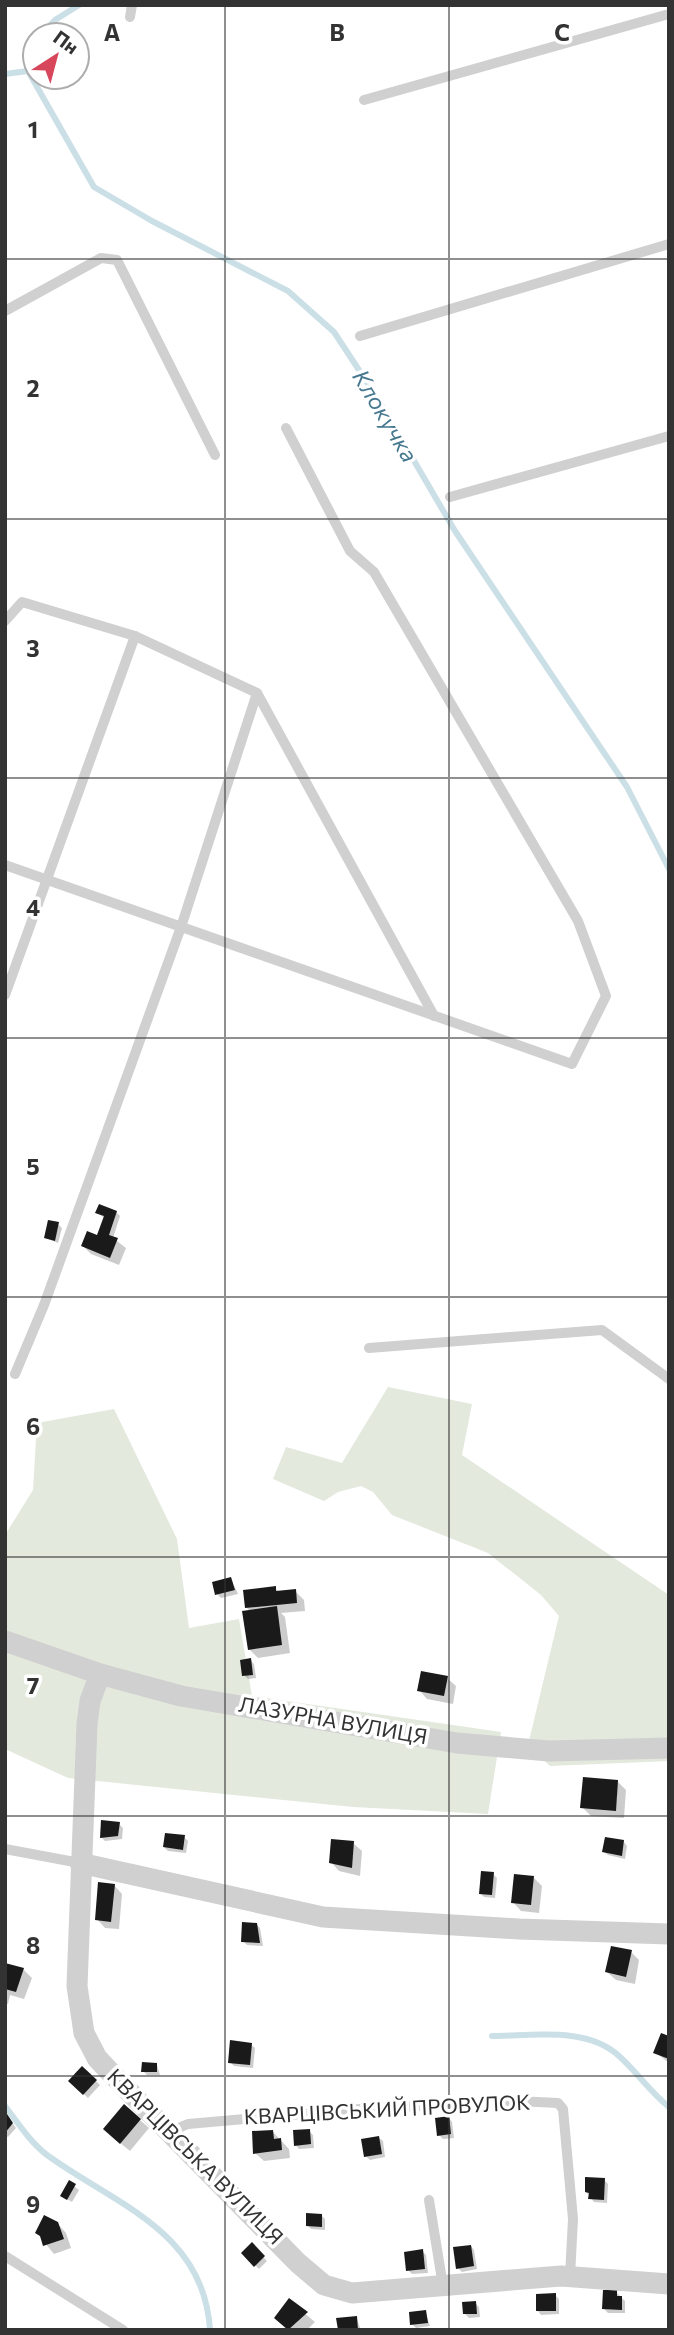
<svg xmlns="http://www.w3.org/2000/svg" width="674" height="2335" viewBox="0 0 674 2335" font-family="Commissioner,sans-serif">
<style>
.green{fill:#e3e9dd}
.shadow{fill:#0003}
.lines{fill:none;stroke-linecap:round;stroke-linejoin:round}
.stream{stroke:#cbdfe7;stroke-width:6}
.building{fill:#1a1a1a}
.lane{stroke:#d0d0d0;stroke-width:10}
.street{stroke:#d0d0d0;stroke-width:21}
.grid{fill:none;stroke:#333;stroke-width:2;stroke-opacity:0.55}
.labels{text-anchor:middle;stroke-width:7;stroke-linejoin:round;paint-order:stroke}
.street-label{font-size:21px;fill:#333;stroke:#fff}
.water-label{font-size:23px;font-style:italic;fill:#46788f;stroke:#fff}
.grid-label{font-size:23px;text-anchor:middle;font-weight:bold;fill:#333;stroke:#fff;stroke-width:7;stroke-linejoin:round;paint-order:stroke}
</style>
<rect width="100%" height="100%" fill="#fff"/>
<g class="green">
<path d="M388,1387l84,17 -10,51 207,140v166l-119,5 -22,-21 31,-129 -18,-21 -53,-42 -96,-38 -19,-23 -12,-6 -23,6 -14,9 -51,-22 13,-32 56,16z"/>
<path d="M114,1409l63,130 12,89 50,-9 13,77 249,36 -13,82 -135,-7 -285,-29 -63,-29v-214l28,-45 4,-67z"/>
</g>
<g class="shadow">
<path d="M116,1212l4,4 -7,22 13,10 -7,17 -28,-11 -8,-8 15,-8 7,-20 -8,-5z"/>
<path d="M58,1224l4,4 -4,15 -12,-5z"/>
<path d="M231,1579l7,15 -17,4 -4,-4z"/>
<path d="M275,1588l5,5 15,-2 9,9 1,11 -24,2 4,4 5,36 -32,5 -8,-8 1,-38 -5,-5z"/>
<path d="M250,1660l4,4 2,14 -8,1 -4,-4z"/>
<path d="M447,1678l9,8 -3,18 -26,-5 -8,-9z"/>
<path d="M617,1781l9,9 -2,28 -33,-2 -9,-9z"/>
<path d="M119,1824l4,4 -1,11 -17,2 -4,-4z"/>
<path d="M184,1837l4,4 -2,12 -18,-2 -4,-4z"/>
<path d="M624,1842l3,4 -2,13 -17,-4 -4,-3z"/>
<path d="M353,1843l9,8 -2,25 -21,-5 -8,-9z"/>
<path d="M493,1874l4,4 -2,20 -11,-1 -4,-4z"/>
<path d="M533,1877l9,9 -3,27 -18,-2 -8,-9z"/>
<path d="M114,1885l8,9 -3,35 -14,-1 -8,-9z"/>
<path d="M256,1924l4,4 3,18 -16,-1 -4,-4z"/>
<path d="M631,1952l8,8 -4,24 -19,-4 -9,-8z"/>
<path d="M5,1965l18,4 9,9 -8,21 -14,-4 -2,9 -3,-1z"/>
<path d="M669,2038v25l-14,-11z"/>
<path d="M251,2045l4,3 -2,20 -19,-2 -4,-4z"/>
<path d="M157,2065l3,10h-13l-4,-4z"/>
<path d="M82,2068l18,17 -12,13 -18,-17z"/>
<path d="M5,2113l11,15 -8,9 -3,-2z"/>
<path d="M449,2118l3,4 2,16 -11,1 -4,-4z"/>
<path d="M140,2120l9,8 -19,23 -17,-14z"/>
<path d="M309,2131l4,4 1,13 -15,1 -3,-4z"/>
<path d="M273,2132l16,17 1,9 -26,3 -9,-8z"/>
<path d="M379,2138l4,3 2,16 -15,3 -4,-4z"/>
<path d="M604,2180l4,4 -1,19 -13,-1 -8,-10z"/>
<path d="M70,2183l9,7 -7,12 -10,-6z"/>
<path d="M321,2215l4,4v11l-14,-1 -4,-4z"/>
<path d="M57,2223l9,10 5,15 -17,6 -17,-21z"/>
<path d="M252,2245l15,16 -8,8 -16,-16z"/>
<path d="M471,2246l3,4 3,19 -15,3 -4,-4z"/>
<path d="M422,2251l4,4 2,18 -16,1 -4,-4z"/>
<path d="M616,2292l9,9v12h-17l-4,-4z"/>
<path d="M555,2295l4,4v15l-18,1 -3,-4z"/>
<path d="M290,2301l25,21 -8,8h-18l-4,-3z"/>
<path d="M475,2303l4,4 1,10 -11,1 -4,-4z"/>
<path d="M425,2311l5,15 -14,2 -4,-4z"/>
<path d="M356,2317l5,13h-21z"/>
</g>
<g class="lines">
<g class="stream">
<path d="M41,35l14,-15 24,-15"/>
<path d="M35,51l-7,20 66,116 58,34 136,70 46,41 44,67 77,132 172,256 42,82"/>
<path d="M5,74l23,-3"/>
<path d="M492,2036c40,0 95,-10 127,20 18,16 31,36 50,51"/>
<path d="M5,2106c13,17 25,36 42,49 69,50 157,76 163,175"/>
</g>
</g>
<g class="building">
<path d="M99,1204l18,7 -8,24 9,3 -8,20 -29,-12 6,-15 10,4 7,-19 -9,-3z"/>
<path d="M48,1220l11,2 -4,19 -11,-3z"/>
<path d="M231,1577l4,13 -20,5 -3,-13z"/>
<path d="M276,1586v5l20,-2 1,14 -52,5 -2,-18z"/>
<path d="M277,1606l5,39 -34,5 -6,-39z"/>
<path d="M251,1658l2,17 -11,1 -2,-16z"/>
<path d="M421,1671l27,5 -4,20 -27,-5z"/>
<path d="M583,1777l35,3 -2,31 -36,-3z"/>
<path d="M101,1820l19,2 -2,14 -18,2z"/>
<path d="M165,1833l20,2 -2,15 -20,-3z"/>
<path d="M605,1837l19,3 -2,16 -20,-4z"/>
<path d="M331,1839l23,2 -2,27 -23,-5z"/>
<path d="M481,1871l13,1 -2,23 -13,-1z"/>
<path d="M514,1874l20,2 -3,29 -20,-2z"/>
<path d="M98,1882l17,2 -4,38 -16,-2z"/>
<path d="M242,1922l15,1 3,20 -19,-1z"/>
<path d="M611,1946l21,4 -6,27 -21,-5z"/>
<path d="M5,1963l19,5 -8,24 -11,-3z"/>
<path d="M661,2033l8,3v23l-16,-6z"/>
<path d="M230,2040l22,3 -2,22 -22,-2z"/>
<path d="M142,2062l15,1v9h-16z"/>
<path d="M82,2066l15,14 -14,15 -15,-14z"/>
<path d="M124,2104l17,15 -21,25 -17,-15z"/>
<path d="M5,2111l8,12 -8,10z"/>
<path d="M449,2116l2,18 -14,2 -2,-18z"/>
<path d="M310,2129l1,15 -17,2 -1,-16z"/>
<path d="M273,2130l1,9 7,-1 1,12 -29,4 -1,-23z"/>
<path d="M379,2136l3,18 -18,3 -3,-18z"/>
<path d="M585,2177l20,1 -1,22 -16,-1 1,-6 -4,-1z"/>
<path d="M69,2180l7,4 -9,16 -7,-4z"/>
<path d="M306,2213l16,1v13l-16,-1z"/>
<path d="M44,2215l14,7 6,17 -21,7 -3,-10 -5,-3z"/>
<path d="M252,2242l13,14 -11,11 -13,-14z"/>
<path d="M471,2245l3,21 -18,3 -3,-22z"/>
<path d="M423,2249l2,20 -19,2 -2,-19z"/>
<path d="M603,2290h14v6h5v14l-20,-1z"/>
<path d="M556,2293v18h-20v-17z"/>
<path d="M289,2298l19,14 -20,18 -14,-12z"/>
<path d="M476,2301l1,13h-14l-1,-12z"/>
<path d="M426,2310l2,13 -18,2 -1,-13z"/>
<path d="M357,2316l1,14h-20l-2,-12z"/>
</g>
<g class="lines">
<g class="lane">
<path d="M130,17l2,-12"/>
<path d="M364,100l305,-86"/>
<path d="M5,311l96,-53 16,2 98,195"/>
<path d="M360,336l309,-92"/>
<path d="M450,497l219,-61"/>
<path d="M5,621l17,-19 113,34 122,57 177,323"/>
<path d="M5,865l567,199 34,-68 -28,-75 -204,-349 -24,-21 -64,-123"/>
<path d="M5,995l130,-359"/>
<path d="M369,1348l233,-18 67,49"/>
<path d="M15,1374l29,-69 137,-378 76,-234"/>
<path d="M5,1849l75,14"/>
<path d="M169,2132l19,-8 172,-15 157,-8 41,2 5,6 10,110 -3,57"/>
<path d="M429,2200l14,86"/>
<path d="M5,2256l118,74"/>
</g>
<g class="street">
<path d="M5,1641l95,33 81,22 276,47 92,8 120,-3"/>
<path d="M100,1674l-10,27 -3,23 -10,262 7,47 13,25 14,15 187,190 26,22 28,8 209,-17 108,8"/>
<path d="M80,1863l243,54 196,12 150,5"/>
</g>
</g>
<path class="grid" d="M225,5v2325M449,5v2325M5,259h664M5,519h664M5,778h664M5,1038h664M5,1297h664M5,1557h664M5,1816h664M5,2076h664"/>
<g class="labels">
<g class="street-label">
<text transform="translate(333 1721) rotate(10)" y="7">ЛАЗУРНА ВУЛИЦЯ</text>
<text transform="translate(387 2110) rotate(-3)" y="7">КВАРЦІВСЬКИЙ ПРОВУЛОК</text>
<text transform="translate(195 2157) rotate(45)" y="7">КВАРЦІВСЬКА ВУЛИЦЯ</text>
</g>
<g class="water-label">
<text transform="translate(385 416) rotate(59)" y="8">Клокучка</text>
</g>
</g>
<g class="grid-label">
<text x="112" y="41">A</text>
<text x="337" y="41">B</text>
<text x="562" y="41">C</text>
<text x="33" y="138">1</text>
<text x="33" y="397">2</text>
<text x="33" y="657">3</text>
<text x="33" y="916">4</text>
<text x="33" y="1175">5</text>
<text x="33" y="1435">6</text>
<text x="33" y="1694">7</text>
<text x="33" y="1954">8</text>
<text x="33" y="2213">9</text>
</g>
<rect width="674" height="2335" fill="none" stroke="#333333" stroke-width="14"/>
<g transform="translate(56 56) rotate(36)"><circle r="33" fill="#ffffff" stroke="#adadad" stroke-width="2"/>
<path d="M0-5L12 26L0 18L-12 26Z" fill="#d8465c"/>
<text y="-10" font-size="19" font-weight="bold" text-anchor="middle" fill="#333333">Пн</text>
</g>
</svg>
